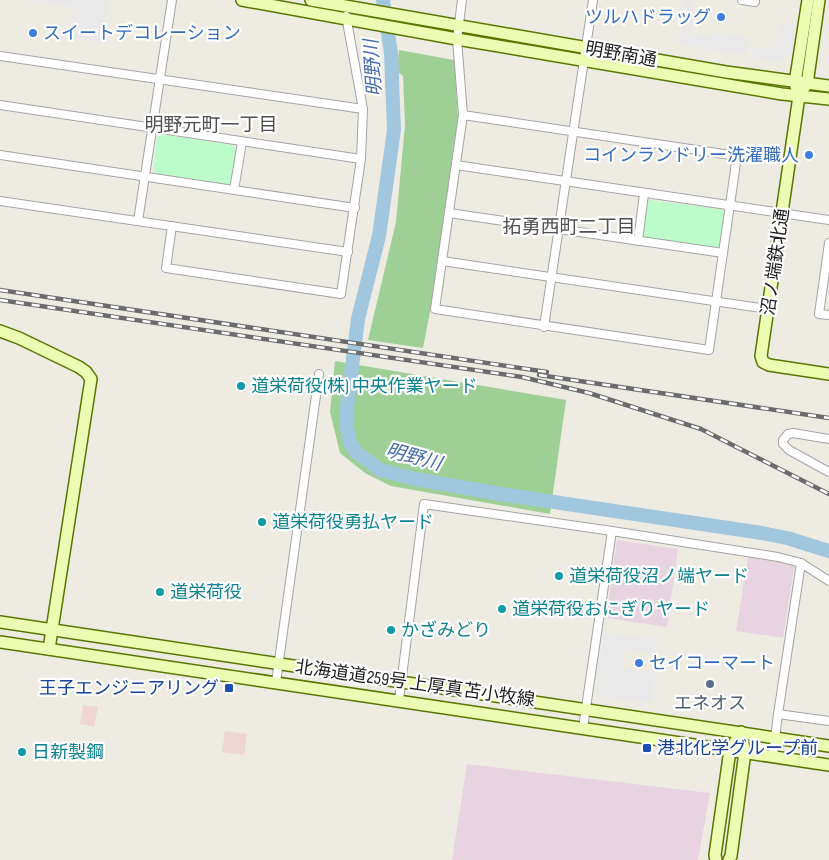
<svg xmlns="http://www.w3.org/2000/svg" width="829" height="860" viewBox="0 0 829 860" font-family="'Sofia Sans Condensed','Noto Sans JP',sans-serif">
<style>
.commercial{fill:#f0d6d0}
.industrial{fill:#e8d3e1}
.forest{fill:#9ecf95}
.park{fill:#bcfbca}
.parking{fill:#e9e9e9}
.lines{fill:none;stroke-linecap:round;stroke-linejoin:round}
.river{stroke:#a0c7de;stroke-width:14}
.street-casing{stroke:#a4a4a4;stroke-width:10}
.secondary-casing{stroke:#587601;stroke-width:14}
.street{stroke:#fff;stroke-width:8}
.secondary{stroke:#edfbb3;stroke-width:11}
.rail-casing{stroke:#6b6b6b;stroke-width:4.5}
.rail{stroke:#fff;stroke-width:2.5;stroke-dasharray:8;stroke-linecap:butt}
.shop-dot{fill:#3f7fe0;stroke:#fff;stroke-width:2}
.culture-dot{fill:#0f9aa8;stroke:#fff;stroke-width:2}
.service-dot{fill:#5c6f8a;stroke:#fff;stroke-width:2}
.transit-dot{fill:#1a4fb4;stroke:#fff;stroke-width:2}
.labels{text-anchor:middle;stroke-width:4.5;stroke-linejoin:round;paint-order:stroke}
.shop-label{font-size:18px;fill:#366cbe;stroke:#fff;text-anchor:end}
.street-label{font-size:18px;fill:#1d1d1d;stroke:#fff}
.culture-label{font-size:18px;fill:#0d838f;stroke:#fff;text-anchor:start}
.transit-label{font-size:18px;fill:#164399;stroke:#fff;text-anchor:end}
.service-label{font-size:18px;fill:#4e5e75;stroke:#fff}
.water-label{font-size:19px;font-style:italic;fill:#466caf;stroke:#fff}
.neighbourhood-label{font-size:19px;fill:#505050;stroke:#fff}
</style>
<rect width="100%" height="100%" fill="#eeece2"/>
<g class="commercial">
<path d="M83,705l15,2 -4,20 -14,-3z"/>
<path d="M225,731l22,3 -3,21 -22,-3z"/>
</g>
<g class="industrial">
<path d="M617,540l61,9 -11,78 -61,-9z"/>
<path d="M748,557l41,7 5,3 -11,71 -47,-7z"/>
<path d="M467,764l243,29 -12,67h-246z"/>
</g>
<g class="forest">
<path d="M399,50l55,10 4,58 -28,194 -7,36 -55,-8 28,-118 9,-97 -2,-49 -6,-5z"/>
<path d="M335,361l231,39 -16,114 -159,-28 -26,-13 -25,-20 -10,-41z"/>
</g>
<g class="park">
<path d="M161,134l71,11 4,5 -5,33 -3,3 -71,-12 -4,-4 4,-32z"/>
<path d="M648,200l72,9 4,3 -3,33 -4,3 -71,-10 -4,-3z"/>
</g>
<g class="parking">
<path d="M31,0h78l-7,43 -34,-6 5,-30z"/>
<path d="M685,0h10l-5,34 23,4 1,-6 34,5 -2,18 -68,-11z"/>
<path d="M779,23l16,2 -4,27 -10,10 -29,-5 2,-11 21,3z"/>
<path d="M604,632l53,8 -2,14 -30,-5 -3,19 34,5 -5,30 -55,-8z"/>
</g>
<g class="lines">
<path class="river" d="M383,0l8,53 3,77 -15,106 -21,83 -11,87 -1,18 4,19 6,9 24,18 35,9 85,15 262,39 25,5 42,13"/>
<defs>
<g id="street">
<path d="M462,0l-5,39 6,76 -28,194 274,41 28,-194 -274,-41"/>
<path d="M742,0l13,2v-2"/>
<path d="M0,56l363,53"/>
<path d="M0,105l361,54"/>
<path d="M0,155l355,53"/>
<path d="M456,165l373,55"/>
<path d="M234,190l8,-48"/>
<path d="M0,201l348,51"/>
<path d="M449,213l274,40"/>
<path d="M138,221l34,-221"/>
<path d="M172,226l-6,42 175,26 20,-135 2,-50 -17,-93"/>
<path d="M638,241l6,-47"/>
<path d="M829,243l-10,71 10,1"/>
<path d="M442,261l325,48"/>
<path d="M544,327l49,-327"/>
<path d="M829,439l-36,-6 -5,1 -5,6v4l6,6 40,22"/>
<path d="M801,563l-23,151 51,7"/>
<path d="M276,682l43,-308"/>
<path d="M399,700l25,-196 188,27 166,26 23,6 28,18"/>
<path d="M583,728l29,-197"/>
<path d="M773,756l5,-42"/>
</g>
<g id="secondary">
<path d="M242,0l215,39 325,55 47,5"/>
<path d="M311,0l415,72 103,14"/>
<path d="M808,0l-13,83 4,13 -38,260 2,6 6,3 60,9"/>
<path d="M802,90l5,-6 12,-84"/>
<path d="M0,331l19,7 60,29 7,5 5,7 -42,270"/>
<path d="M0,622l829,124"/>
<path d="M0,642l829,123"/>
<path d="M716,860l-1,-5 15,-105 11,-18"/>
<path d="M729,860l2,-4 14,-104 -2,-8"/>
</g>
</defs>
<use href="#street" class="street-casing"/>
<use href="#secondary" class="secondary-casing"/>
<use href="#street" class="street"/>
<use href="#secondary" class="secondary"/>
<defs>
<g id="rail">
<path d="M0,290l547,82"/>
<path d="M0,300l522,77 67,16 112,36 128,65"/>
<path d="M539,375l290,43"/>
</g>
</defs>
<use href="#rail" class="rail-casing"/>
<use href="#rail" class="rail"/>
</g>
<g class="shop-dot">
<circle cx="721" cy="17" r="5"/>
<circle cx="33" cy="33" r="5"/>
<circle cx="809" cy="155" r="5"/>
<circle cx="639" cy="663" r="5"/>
</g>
<g class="culture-dot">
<circle cx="241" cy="386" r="5"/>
<circle cx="262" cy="522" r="5"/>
<circle cx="559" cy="576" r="5"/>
<circle cx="160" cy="592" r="5"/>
<circle cx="502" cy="609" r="5"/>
<circle cx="391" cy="630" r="5"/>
<circle cx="22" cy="752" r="5"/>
</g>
<circle class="service-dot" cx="710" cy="684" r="5"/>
<g class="transit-dot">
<rect x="224" y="683" width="10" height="10" rx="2.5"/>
<rect x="642" y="743" width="10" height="10" rx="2.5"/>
</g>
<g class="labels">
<g class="shop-label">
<text x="711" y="23">ツルハドラッグ</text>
<text x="43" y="39" text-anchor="start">スイートデコレーション</text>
<text x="799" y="161">コインランドリー洗濯職人</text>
<text x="649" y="669" text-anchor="start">セイコーマート</text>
</g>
<g class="street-label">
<text transform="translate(621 54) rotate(10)" y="6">明野南通</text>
<text transform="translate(775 262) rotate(-82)" y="6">沼ノ端鉄北通</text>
<text transform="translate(415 683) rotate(8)" y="6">北海道道259号 上厚真苫小牧線</text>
</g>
<g class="culture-label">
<text x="251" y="392">道栄荷役(株) 中央作業ヤード</text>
<text x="272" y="528">道栄荷役勇払ヤード</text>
<text x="569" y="582">道栄荷役沼ノ端ヤード</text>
<text x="170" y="598">道栄荷役</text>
<text x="512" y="615">道栄荷役おにぎりヤード</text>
<text x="401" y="636">かざみどり</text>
<text x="32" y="758">日新製鋼</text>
</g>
<g class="transit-label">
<text x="219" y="694">王子エンジニアリング</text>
<text x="657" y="754" text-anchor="start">港北化学グループ前</text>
</g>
<g class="service-label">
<text x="710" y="709">エネオス</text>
</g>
<g class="water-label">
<text transform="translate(372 68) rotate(-94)" y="7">明野川</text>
<text transform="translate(414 456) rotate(15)" y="7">明野川</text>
</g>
<g class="neighbourhood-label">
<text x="211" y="131">明野元町一丁目</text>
<text x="569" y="233">拓勇西町二丁目</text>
</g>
</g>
</svg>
